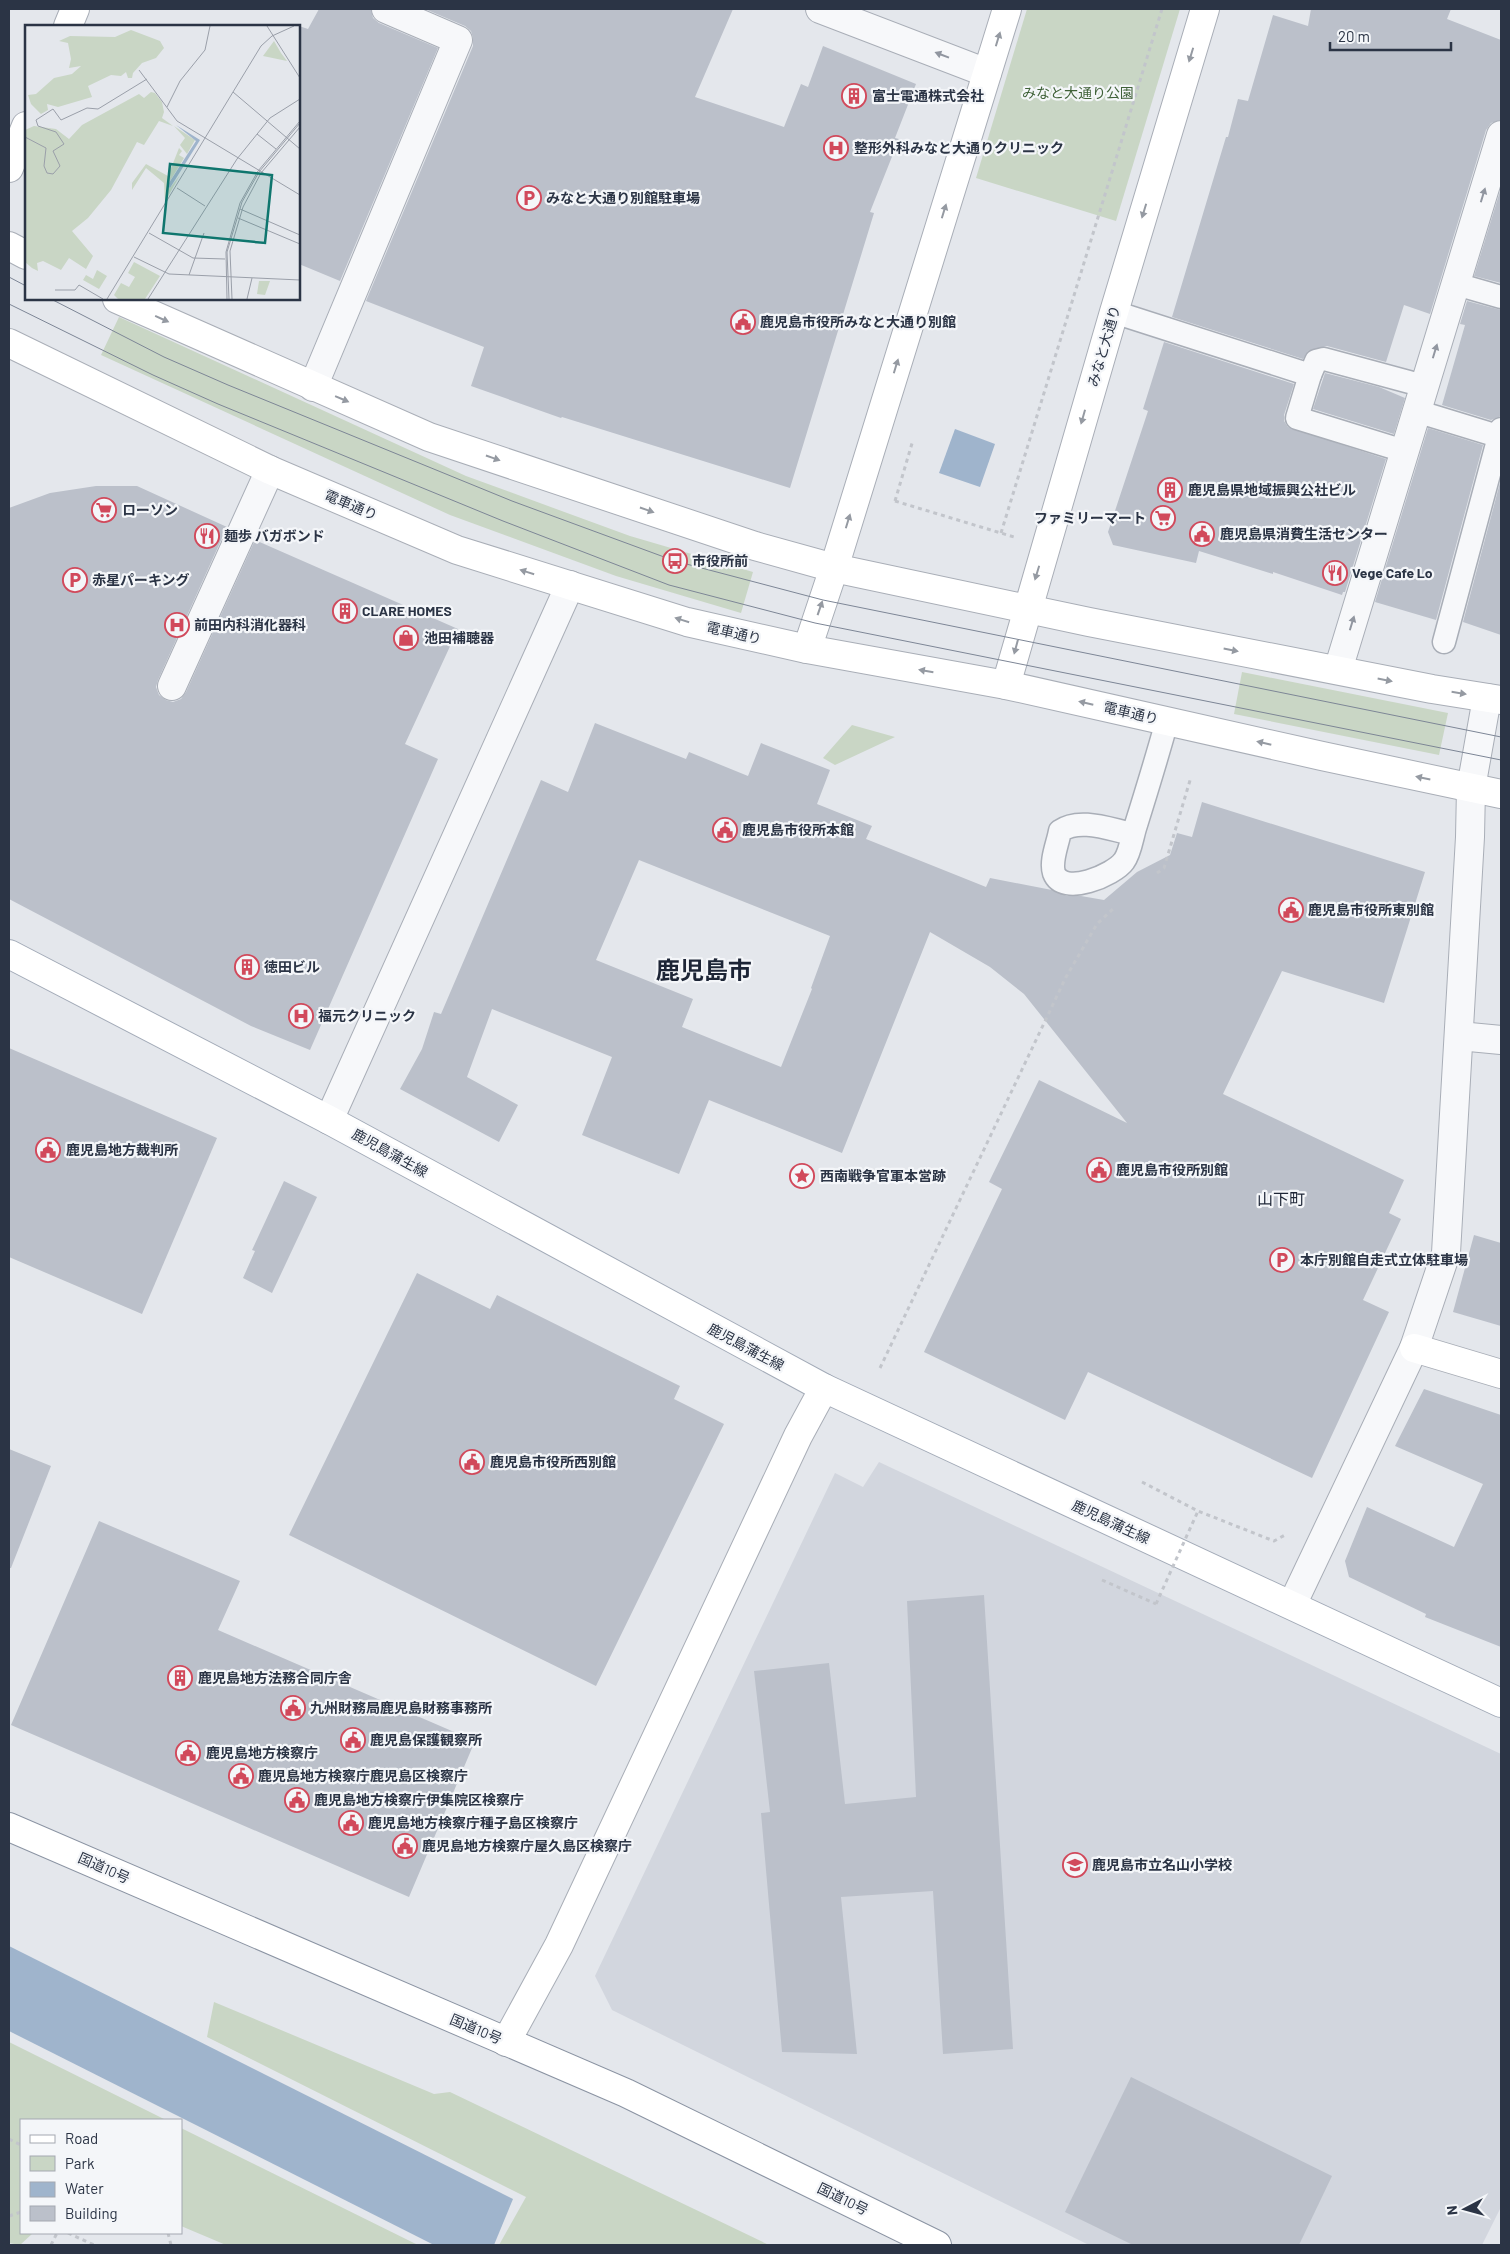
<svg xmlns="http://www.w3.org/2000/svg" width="1510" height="2254" viewBox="0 0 1510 2254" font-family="Barlow,'Noto Sans JP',sans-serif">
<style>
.built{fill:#d2d6de}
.green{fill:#c9d6c5}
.water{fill:#9fb4cc}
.building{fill:#bbc0ca;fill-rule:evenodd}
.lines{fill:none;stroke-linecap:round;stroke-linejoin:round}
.lane-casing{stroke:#a9aeb7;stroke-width:25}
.street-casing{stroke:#a9aeb7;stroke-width:30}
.secondary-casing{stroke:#a9aeb7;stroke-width:30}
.primary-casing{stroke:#a3abb8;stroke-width:30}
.highway-casing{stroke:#8b94a3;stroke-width:30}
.path{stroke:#c2c5cb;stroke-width:3;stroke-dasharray:4 4;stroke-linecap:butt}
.lane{stroke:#f7f8fa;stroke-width:22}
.street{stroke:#f7f8fa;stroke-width:28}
.secondary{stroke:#fff;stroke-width:28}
.primary{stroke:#fff;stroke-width:28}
.highway{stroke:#fff;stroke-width:28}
.tram{stroke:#7d8696;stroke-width:1}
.path-bridge{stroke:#c2c5cb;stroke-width:3;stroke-dasharray:4 4;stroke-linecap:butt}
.oneway{fill:#959aa2}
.oneway2{fill:#9196a0}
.labels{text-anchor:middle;stroke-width:4.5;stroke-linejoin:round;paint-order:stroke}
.park-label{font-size:14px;fill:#3f6138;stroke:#f4f6f9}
.poi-label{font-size:14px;font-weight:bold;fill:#2b3445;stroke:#f4f6f9;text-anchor:start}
.street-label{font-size:14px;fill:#2b3445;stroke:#f4f6f9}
.quarter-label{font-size:16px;fill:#1d2536;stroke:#f4f6f9}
.town-label{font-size:24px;font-weight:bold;fill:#1d2536;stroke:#f4f6f9}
.inset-road{fill:none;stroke:#9a9fa9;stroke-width:1}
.view{fill:#0f766e;fill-opacity:0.15;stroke:#0f766e;stroke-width:2.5}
.inset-edge{fill:none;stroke:#2b3445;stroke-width:2.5}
</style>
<rect width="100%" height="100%" fill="#e4e7ec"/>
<path class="built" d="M879,1462l622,292v453l-19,38h-393l-477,-235 -17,-34 240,-503 28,14z"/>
<g class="green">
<path d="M1027,9h153l-64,212 -140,-43z"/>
<path d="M119,317l347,159 164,60 123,36 -12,41 -125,-37 -166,-61 -349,-160z"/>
<path d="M1242,672l206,41 -9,42 -205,-41z"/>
<path d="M852,725l43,12 -60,28 -12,-7z"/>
<path d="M214,2002l220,92 16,-2 319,153h-270l27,-48 -319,-160z"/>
<path d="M9,2042l157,78h-145v113h12l-13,12 -11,-2z"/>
<path d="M181,2128l237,117h-192l-45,-19z"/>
</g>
<g class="water">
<path d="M955,429l40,15 -15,43 -41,-14z"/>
<path d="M9,1946l504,253 -19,46h-60l-425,-214z"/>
</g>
<g class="building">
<path d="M319,9h52l2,9 6,5 59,25 -98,233 -41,-17v-238l9,3z"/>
<path d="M425,9h308l-38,88 89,30 17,-43 7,3 15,-41 93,38 -21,54 4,1 -29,73 4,1 -84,275 -228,-71 -1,1 -90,-32 13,-39 -118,-46 107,-255v-8l-2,-7 -6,-5z"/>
<path d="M1311,9h140l-4,10 54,21v80l-10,3 -5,7 -56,184 -26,-9 -18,57 -59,-16 -19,5 -5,8 -131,-42 54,-180h2l10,-38 10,2 25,-86 35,11z"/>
<path d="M1501,188v95l-27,-7z"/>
<path d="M1467,301l34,9v106l-10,4 -49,-15 23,-80 -5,-1z"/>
<path d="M1164,342l130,42 -10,31v6l4,6 98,32 -41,133h-2l-1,3 -69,-23v2l-74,-23 -3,12 -83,-18 -5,-13 40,-121 -5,-2z"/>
<path d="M1325,373l54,14 26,11 -11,36 -81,-25z"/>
<path d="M1428,428l55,17 -47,175 -61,-18z"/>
<path d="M1501,479v156l-38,-13z"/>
<path d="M96,486h41l90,41 -69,153 -2,7 3,8 7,5 7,2 8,-3 5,-7 69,-152 203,89 -53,115 33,15 -128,291 -59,-24 -242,-127v-391l41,-15z"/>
<path d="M595,723l91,36 3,-7 59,24 13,-33 69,27 -13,34 55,22 -6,13 120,48 4,-9 62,12 15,6h14l23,4 33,-28 33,-17 7,-22 15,4 10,-35 223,70 -41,131 -102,-32 -59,123 181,86 -15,33 12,6 -38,81 26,12 -77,166 -224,-106 -23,48 -141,-68 78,-163 -13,-7 50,-102 88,43 -103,-129 -34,-27 -60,-35 -88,221 -133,-53 -30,74 -97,-39 30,-78 -120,-48 -25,68 51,28 -19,37 -99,-53 22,-40 12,-37 7,2 100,-234 27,12zM639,860l191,76 -19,52 1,1 -31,78 -99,-40 11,-28 -97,-39z"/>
<path d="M9,1048l208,90 -75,176 -133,-57z"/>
<path d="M284,1181l33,16 -45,96 -29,-15 12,-27 -3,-1z"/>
<path d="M1474,1235l27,8v83l-48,-14z"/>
<path d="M417,1273l73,36 7,-14 183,91 -6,13 50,25 -128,262 -307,-151z"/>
<path d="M1424,1389l77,26v232l-76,-30 1,-3 -77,-37 -4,-16 22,-54 87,40 29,-63 -88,-38z"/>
<path d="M9,1449l42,17 -40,102h-2z"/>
<path d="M99,1521l141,60 -22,49 257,111 -66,156 -398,-172z"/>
<path d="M984,1595l29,454 -70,5 -10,-163 -92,6 16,157 -75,-2 -21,-239 9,-1 -16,-141 75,-8 16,141 71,-7 -9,-196z"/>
<path d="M1131,2077l201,99 -33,69h-166l-68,-33z"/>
</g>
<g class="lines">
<defs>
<g id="lane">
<path d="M1456,284l45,13"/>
<path d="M1114,312l196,63 6,-14 8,-2 100,27"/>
<path d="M1310,375l-13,43 107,33"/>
<path d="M1416,411l85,26"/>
<path d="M1444,642l57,-213"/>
<path d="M1133,834c-22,-4 -53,-17 -73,-3 -2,12 -10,30 -6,42 9,24 60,2 70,-12 6,-8 8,-23 11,-33 11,-35 22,-71 32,-107"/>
</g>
<g id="street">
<path d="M820,9l167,64"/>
<path d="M313,387l145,-347 -72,-31"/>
<path d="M1338,670l163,-535"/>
<path d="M172,686l98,-216"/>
<path d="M1459,1036l42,4"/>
<path d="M329,1120l241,-535"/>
<path d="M1292,1605l122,-257 32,-95 24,-416 1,-49 16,-90"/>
</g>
<g id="secondary">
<path d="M68,26l7,-17"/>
<path d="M9,168l17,-42"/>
<path d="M9,246l17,9"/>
<path d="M117,299l312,138 326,109 79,22 255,54 343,67 69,11"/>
<path d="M9,343l261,127 187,80 230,72 120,27 199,36 316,71 179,38"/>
<path d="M807,649l27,-81 173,-559"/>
<path d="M1006,685l108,-373 91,-303"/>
<path d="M1414,1348l87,26"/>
<path d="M506,2042l53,-97 239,-509 26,-48"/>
</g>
<path id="primary" d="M9,954l320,166 495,268 677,315"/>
<path id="highway" d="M9,1827l617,266 311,152"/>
</defs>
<use href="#lane" class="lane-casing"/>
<use href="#street" class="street-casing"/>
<use href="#secondary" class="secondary-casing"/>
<use href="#primary" class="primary-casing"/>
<use href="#highway" class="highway-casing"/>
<g class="path">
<path d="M895,501l18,-61"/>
<path d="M895,501l119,36"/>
<path d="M1001,533l161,-524"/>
<path d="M1157,873l7,-5 27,-91"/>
<path d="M880,1368l186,-391 31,-53 16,-15"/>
<path d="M1142,1482l56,29 76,30 11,-6"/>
<path d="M1102,1580l54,24"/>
<path d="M9,2139l12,6"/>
<path d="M9,2216l12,-4"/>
<path d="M68,2233l26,12"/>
<path d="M168,2233l3,12"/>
<path d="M51,2245l6,-12"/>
</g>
<use href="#lane" class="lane"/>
<use href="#street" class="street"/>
<use href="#secondary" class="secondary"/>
<use href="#primary" class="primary"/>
<use href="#highway" class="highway"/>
<g class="tram">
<path d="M9,277l17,9"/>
<path d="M51,299l113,58 64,28 284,116 163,60 148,39 678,137"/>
<path d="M9,304l144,71 65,29 285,117 166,64 146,38 686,137"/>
</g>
<path class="path-bridge" d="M1156,1604l42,-93"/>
</g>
<defs><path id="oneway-solid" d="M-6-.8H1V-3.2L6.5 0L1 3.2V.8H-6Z" transform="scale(1.25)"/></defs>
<g class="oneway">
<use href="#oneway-solid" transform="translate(998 39) rotate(-73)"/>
<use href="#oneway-solid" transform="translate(1191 55) rotate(107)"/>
<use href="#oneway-solid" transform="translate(944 211) rotate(-73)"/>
<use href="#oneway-solid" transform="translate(1144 211) rotate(107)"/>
<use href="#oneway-solid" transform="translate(162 319) rotate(24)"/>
<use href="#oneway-solid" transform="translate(896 366) rotate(-73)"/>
<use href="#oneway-solid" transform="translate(342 399) rotate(23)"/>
<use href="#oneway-solid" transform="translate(1083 417) rotate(106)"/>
<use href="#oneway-solid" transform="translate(493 458) rotate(19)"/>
<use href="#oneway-solid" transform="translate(647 510) rotate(19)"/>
<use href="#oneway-solid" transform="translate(848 521) rotate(-73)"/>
<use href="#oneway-solid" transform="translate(527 572) rotate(-163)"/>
<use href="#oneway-solid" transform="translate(1037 573) rotate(107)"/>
<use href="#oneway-solid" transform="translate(820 608) rotate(-71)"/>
<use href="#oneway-solid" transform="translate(682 620) rotate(-163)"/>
<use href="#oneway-solid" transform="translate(1016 647) rotate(105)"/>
<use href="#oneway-solid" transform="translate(1231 650) rotate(11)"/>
<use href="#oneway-solid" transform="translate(926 671) rotate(-170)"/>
<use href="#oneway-solid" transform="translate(1385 680) rotate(11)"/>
<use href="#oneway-solid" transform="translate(1459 693) rotate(9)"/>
<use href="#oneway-solid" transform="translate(1086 703) rotate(-167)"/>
<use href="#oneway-solid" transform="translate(1264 743) rotate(-167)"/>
<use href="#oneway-solid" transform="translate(1423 778) rotate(-168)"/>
</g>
<g class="oneway2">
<use href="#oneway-solid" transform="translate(942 55) rotate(-159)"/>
<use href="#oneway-solid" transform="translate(1483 195) rotate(-73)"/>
<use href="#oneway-solid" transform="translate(1435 351) rotate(-73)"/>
<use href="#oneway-solid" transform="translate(1352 623) rotate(-73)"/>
</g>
<defs>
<symbol id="building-ring" viewBox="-11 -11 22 22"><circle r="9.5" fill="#f4f6f9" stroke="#d1495b" stroke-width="1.5"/><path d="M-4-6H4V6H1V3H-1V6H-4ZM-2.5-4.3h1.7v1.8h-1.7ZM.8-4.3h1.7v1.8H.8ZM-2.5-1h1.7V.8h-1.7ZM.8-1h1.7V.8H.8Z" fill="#d1495b"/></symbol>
<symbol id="hospital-ring" viewBox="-11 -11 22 22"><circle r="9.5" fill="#f4f6f9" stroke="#d1495b" stroke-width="1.5"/><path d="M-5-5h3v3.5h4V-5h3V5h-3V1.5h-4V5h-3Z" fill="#d1495b"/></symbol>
<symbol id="parking-ring" viewBox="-11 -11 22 22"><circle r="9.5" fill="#f4f6f9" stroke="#d1495b" stroke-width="1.5"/><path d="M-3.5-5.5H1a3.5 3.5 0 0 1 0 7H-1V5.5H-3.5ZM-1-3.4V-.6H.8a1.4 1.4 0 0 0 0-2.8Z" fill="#d1495b"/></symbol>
<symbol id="civic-ring" viewBox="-11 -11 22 22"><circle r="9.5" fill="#f4f6f9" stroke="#d1495b" stroke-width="1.5"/><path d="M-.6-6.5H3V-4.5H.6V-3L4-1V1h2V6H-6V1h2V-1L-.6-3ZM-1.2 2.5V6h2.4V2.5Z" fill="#d1495b"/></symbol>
<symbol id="supermarket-ring" viewBox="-11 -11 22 22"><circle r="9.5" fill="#f4f6f9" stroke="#d1495b" stroke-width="1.5"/><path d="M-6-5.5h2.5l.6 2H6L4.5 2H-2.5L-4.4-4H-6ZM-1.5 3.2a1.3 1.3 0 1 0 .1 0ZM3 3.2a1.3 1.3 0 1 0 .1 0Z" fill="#d1495b"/></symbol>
<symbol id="restaurant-ring" viewBox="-11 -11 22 22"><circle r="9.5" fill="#f4f6f9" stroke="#d1495b" stroke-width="1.5"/><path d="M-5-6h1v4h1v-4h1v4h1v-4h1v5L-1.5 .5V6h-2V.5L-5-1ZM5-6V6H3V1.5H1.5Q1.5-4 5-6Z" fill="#d1495b"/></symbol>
<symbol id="bus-ring" viewBox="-11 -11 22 22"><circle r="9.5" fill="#f4f6f9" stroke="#d1495b" stroke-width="1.5"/><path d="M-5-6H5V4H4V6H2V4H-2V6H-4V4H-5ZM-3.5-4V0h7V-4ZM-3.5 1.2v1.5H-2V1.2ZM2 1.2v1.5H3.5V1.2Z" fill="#d1495b"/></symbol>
<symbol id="shop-ring" viewBox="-11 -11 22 22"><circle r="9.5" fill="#f4f6f9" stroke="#d1495b" stroke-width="1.5"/><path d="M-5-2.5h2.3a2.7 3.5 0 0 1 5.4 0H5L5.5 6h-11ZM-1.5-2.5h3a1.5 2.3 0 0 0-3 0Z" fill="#d1495b"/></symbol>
<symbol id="sight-ring" viewBox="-11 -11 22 22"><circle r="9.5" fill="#f4f6f9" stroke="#d1495b" stroke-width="1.5"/><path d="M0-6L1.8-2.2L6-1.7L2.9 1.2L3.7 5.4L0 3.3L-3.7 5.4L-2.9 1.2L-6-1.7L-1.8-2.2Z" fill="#d1495b"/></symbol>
<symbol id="school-ring" viewBox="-11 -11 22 22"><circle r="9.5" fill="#f4f6f9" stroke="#d1495b" stroke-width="1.5"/><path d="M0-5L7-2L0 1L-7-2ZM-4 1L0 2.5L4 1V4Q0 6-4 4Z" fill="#d1495b"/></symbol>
</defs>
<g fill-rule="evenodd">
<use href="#building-ring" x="840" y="82" width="28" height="28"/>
<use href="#hospital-ring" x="822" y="134" width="28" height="28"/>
<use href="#parking-ring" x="515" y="184" width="28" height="28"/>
<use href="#civic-ring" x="729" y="308" width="28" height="28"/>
<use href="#building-ring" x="1156" y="476" width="28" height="28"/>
<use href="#supermarket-ring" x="90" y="496" width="28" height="28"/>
<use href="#supermarket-ring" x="1149" y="504" width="28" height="28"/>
<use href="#civic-ring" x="1188" y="520" width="28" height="28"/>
<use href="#restaurant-ring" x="193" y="522" width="28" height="28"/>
<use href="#bus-ring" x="661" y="547" width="28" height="28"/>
<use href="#restaurant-ring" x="1321" y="559" width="28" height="28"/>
<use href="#parking-ring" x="61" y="566" width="28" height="28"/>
<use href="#building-ring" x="331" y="597" width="28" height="28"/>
<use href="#hospital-ring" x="163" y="611" width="28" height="28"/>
<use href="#shop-ring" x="392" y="624" width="28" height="28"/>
<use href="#civic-ring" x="711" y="816" width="28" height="28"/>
<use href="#civic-ring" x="1277" y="896" width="28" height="28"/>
<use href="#building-ring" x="233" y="953" width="28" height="28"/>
<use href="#hospital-ring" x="287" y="1002" width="28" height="28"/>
<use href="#civic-ring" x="34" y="1136" width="28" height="28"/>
<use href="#civic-ring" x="1085" y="1156" width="28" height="28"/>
<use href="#sight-ring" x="788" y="1162" width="28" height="28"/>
<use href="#parking-ring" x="1268" y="1246" width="28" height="28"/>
<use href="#civic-ring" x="458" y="1448" width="28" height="28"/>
<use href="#building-ring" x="166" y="1664" width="28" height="28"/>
<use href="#civic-ring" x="279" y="1694" width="28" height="28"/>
<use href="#civic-ring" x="339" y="1726" width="28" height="28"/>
<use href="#civic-ring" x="174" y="1739" width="28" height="28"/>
<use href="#civic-ring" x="227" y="1762" width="28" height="28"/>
<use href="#civic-ring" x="283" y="1786" width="28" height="28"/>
<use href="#civic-ring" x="337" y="1809" width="28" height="28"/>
<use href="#civic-ring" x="391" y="1832" width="28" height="28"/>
<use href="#school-ring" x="1061" y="1851" width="28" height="28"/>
</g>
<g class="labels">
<g class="park-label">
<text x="1078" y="98">みなと大通り公園</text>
</g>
<g class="poi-label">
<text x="872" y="101">富士電通株式会社</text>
<text x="854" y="153">整形外科みなと大通りクリニック</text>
<text x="546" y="203">みなと大通り別館駐車場</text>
<text x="760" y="327">鹿児島市役所みなと大通り別館</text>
<text x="1188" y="495">鹿児島県地域振興公社ビル</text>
<text x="122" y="515">ローソン</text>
<text x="1146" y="523" text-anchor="end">ファミリーマート</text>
<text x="1220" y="539">鹿児島県消費生活センター</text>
<text x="224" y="541">麺歩 バガボンド</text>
<text x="692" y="566">市役所前</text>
<text x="1352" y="578">Vege Cafe Lo</text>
<text x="92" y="585">赤星パーキング</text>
<text x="362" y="616">CLARE HOMES</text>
<text x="194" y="630">前田内科消化器科</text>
<text x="424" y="643">池田補聴器</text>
<text x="742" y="835">鹿児島市役所本館</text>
<text x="1308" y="915">鹿児島市役所東別館</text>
<text x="264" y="972">徳田ビル</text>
<text x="318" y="1021">福元クリニック</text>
<text x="66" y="1155">鹿児島地方裁判所</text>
<text x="1116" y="1175">鹿児島市役所別館</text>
<text x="820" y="1181">西南戦争官軍本営跡</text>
<text x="1300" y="1265">本庁別館自走式立体駐車場</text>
<text x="490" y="1467">鹿児島市役所西別館</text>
<text x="198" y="1683">鹿児島地方法務合同庁舎</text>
<text x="310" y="1713">九州財務局鹿児島財務事務所</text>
<text x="370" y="1745">鹿児島保護観察所</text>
<text x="206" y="1758">鹿児島地方検察庁</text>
<text x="258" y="1781">鹿児島地方検察庁鹿児島区検察庁</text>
<text x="314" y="1805">鹿児島地方検察庁伊集院区検察庁</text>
<text x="368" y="1828">鹿児島地方検察庁種子島区検察庁</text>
<text x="422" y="1851">鹿児島地方検察庁屋久島区検察庁</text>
<text x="1092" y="1870">鹿児島市立名山小学校</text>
</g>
<g class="street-label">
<text transform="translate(1104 346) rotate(-74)" y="5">みなと大通り</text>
<text transform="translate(351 505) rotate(23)" y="5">電車通り</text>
<text transform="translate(734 633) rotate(13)" y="5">電車通り</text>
<text transform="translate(1131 713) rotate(13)" y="5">電車通り</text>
<text transform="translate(390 1153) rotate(29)" y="5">鹿児島蒲生線</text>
<text transform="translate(746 1347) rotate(28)" y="5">鹿児島蒲生線</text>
<text transform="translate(1111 1522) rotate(25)" y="5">鹿児島蒲生線</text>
<text transform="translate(104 1868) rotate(24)" y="5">国道10号</text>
<text transform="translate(476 2029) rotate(23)" y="5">国道10号</text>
<text transform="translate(843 2199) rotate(26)" y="5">国道10号</text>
</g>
<g class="quarter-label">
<text x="1281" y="1205">山下町</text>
</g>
<g class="town-label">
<text x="704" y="979">鹿児島市</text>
</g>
</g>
<g transform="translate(25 25)">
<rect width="275" height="275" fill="#e4e7ec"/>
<path d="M106,5l29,11 4,7 -8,10 -14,5 -9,10 -1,5h-4l-2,-6 -5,4 -10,-1 -23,11 4,11 -34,10 -11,-3 1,6 -7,4 -10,-10 -3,-9 8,-1 18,-16 18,-4 9,-8 -12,2 2,-9 -3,-16 -9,-2 11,-5 45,1zM249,16l7,12 6,8 -24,-5zM126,67l4,1 7,9 2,10 -2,6 11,8 -14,-5 -15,24 -7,-3 -26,48 -23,28 -16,13 21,25 -7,13 -17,-11 -8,12 -18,-9 -6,2 1,8 -6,-3 -7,-6v-132l9,-4 22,3 13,10 13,-14 57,-31 5,4zM149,101l21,14 -8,14 -7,-9 5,-7zM154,123l3,3 -3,4 5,3 -17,28 3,2 10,-13 -15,27 -1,-19 -18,-15 -14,22v-7l14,-19 22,12zM109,237l26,14 -15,23h-27l-4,-4 7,-12 8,4 6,-10 -7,-4zM72,245l10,6 -8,13 -16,-9 3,-5 7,4zM234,256h11l-5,14 -8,-1z" fill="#c9d6c5"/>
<path d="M151,100l24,15 -30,48 -3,-2 29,-45z" fill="#9fb4cc"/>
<path class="inset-road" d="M242,1l33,52M114,45l38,51 123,74M208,67l67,57M142,82l13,-26 25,-31 5,-24M232,109l19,15M0,112l21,11 -2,18 3,7 6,1 7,-8 -7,-15 11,-7 -8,-12 -18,-6 -2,-6 17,-11 8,11 26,-12 11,1 49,-30M152,163l28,18M215,184l60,26M213,193l62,26M124,208l44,25 32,1M109,232l35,17 131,6M164,250l15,-42M30,265h20l4,-5 24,14M82,274l154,-253 11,-10 22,-10M123,274l89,-140 33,-41 30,-19M202,274l-1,-47 14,-49 18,-32 42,-50M204,274l-2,-47 15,-50 17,-30 41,-49M207,274l-2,-48 13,-44 18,-34 39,-46M222,274l5,-21"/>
<path class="view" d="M145,139l102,11 -7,68 -102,-10z"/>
<rect width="275" height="275" class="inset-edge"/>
</g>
<rect width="1510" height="2254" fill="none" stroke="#2b3445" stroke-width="20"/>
<rect x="20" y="2119" width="162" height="115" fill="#f4f6f9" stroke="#a4a8b1"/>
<rect x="30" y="2135" width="25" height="8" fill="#ffffff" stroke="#a4a8b1"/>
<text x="65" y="2144" font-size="15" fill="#2b3445">Road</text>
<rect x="30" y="2156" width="25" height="15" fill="#c9d6c5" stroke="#a4a8b1"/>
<text x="65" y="2169" font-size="15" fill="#2b3445">Park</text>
<rect x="30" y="2182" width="25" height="15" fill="#9fb4cc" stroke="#a4a8b1"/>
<text x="65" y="2194" font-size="15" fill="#2b3445">Water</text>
<rect x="30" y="2206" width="25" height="15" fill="#bbc0ca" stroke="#a4a8b1"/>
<text x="65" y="2219" font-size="15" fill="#2b3445">Building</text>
<g transform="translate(1465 2209) rotate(264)" stroke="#f4f6f9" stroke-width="4" paint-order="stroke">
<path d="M0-4L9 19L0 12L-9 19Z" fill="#2b3445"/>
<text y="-8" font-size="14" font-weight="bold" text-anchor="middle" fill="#2b3445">N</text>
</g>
<path d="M1330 42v8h121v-8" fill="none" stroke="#2b3445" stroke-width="2.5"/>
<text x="1338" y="42" font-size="15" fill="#2b3445" stroke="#f4f6f9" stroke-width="4" paint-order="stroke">20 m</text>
</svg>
